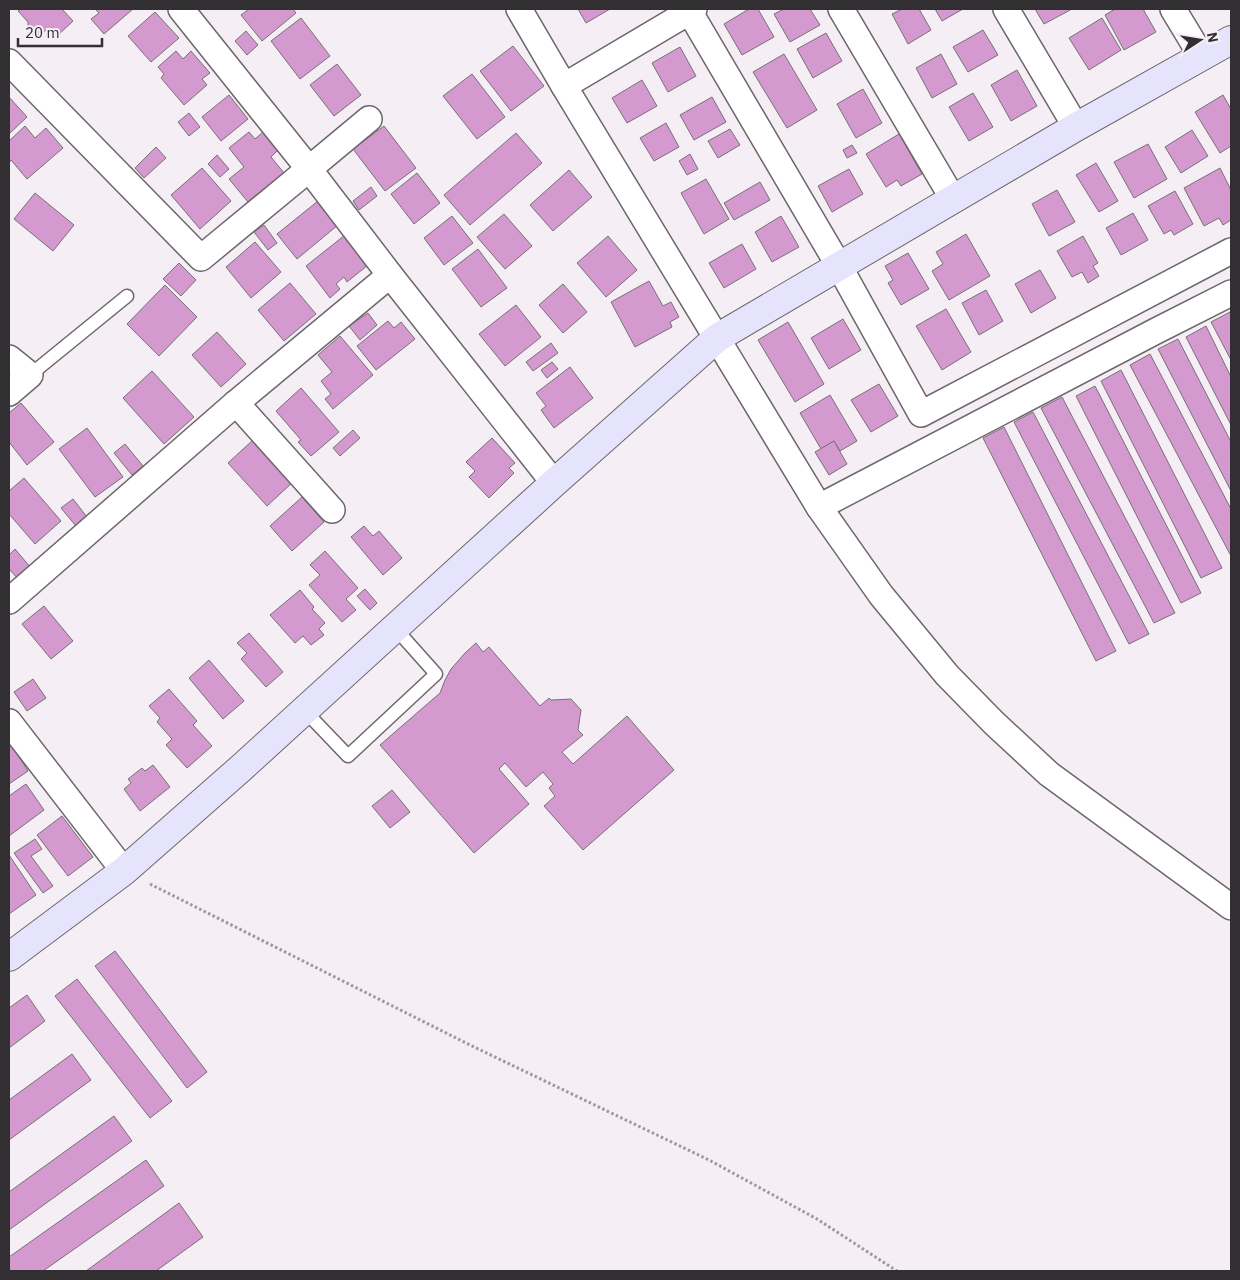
<svg xmlns="http://www.w3.org/2000/svg" width="1240" height="1280" viewBox="0 0 1240 1280" font-family="'IBM Plex Sans',sans-serif">
<style>
.building{fill:#d499cf;stroke:#777176}
.lines{fill:none;stroke-linecap:round;stroke-linejoin:round}
.lane-casing{stroke:#6d676c;stroke-width:15}
.street-casing{stroke:#6d676c;stroke-width:28}
.secondary-casing{stroke:#6d676c;stroke-width:30}
.path{stroke:#9d989d;stroke-width:3;stroke-dasharray:2.5 2.5;stroke-linecap:butt}
.lane{stroke:#fff;stroke-width:12}
.street{stroke:#fff;stroke-width:25}
.secondary{stroke:#e6e4fc;stroke-width:28}
</style>
<rect width="100%" height="100%" fill="#f5eef4"/>
<g class="building">
<path d="M21,9h41l11,12 -17,16 -8,-9 -8,7 -12,-1v-12l-10,-11z"/>
<path d="M95,9h38l-29,25 -13,-15 8,-6z"/>
<path d="M249,9h44l3,4 -34,28 -21,-26z"/>
<path d="M578,9h32l-24,14z"/>
<path d="M749,9h9l16,28 -32,18 -18,-31z"/>
<path d="M784,9h26l10,16 -30,17 -16,-28z"/>
<path d="M902,9h17l12,21 -23,14 -16,-30z"/>
<path d="M935,9h28l-21,12z"/>
<path d="M1035,9h37l-28,15z"/>
<path d="M1115,9h28l13,23 -32,18 -19,-35z"/>
<path d="M155,12l24,26 -28,24 -23,-26z"/>
<path d="M301,18l29,38 -30,23 -29,-38z"/>
<path d="M1102,18l19,32 -32,20 -20,-32z"/>
<path d="M983,30l15,25 -30,17 -15,-25z"/>
<path d="M246,31l12,14 -11,10 -12,-14z"/>
<path d="M826,33l16,28 -29,17 -16,-29z"/>
<path d="M513,46l31,40 -33,25 -31,-40z"/>
<path d="M680,47l16,29 -28,16 -16,-29z"/>
<path d="M176,51l7,8 8,-8 19,22 -8,6 5,6 -23,20 -23,-27 3,-4 -6,-7z"/>
<path d="M784,54l33,56 -30,18 -34,-56z"/>
<path d="M941,54l16,30 -25,14 -16,-30z"/>
<path d="M337,64l24,31 -27,21 -24,-31z"/>
<path d="M1017,70l20,36 -26,15 -20,-36z"/>
<path d="M472,74l33,43 -28,22 -34,-43z"/>
<path d="M642,80l15,26 -30,17 -15,-25z"/>
<path d="M863,89l19,34 -26,15 -19,-34z"/>
<path d="M973,93l20,34 -24,14 -20,-34z"/>
<path d="M229,95l19,24 -27,22 -19,-24z"/>
<path d="M1223,95l8,14v37l-11,7 -25,-41z"/>
<path d="M9,97l18,20 -18,17z"/>
<path d="M712,97l14,25 -32,18 -14,-25z"/>
<path d="M189,113l11,14 -11,9 -11,-14z"/>
<path d="M666,123l13,24 -25,14 -14,-23z"/>
<path d="M25,126l10,12 11,-10 17,20 -36,31 -16,-19 -2,3v-22z"/>
<path d="M384,126l32,42 -31,23 -32,-42z"/>
<path d="M730,129l10,16 -22,13 -10,-17z"/>
<path d="M1192,130l16,26 -27,17 -16,-26z"/>
<path d="M249,132l6,7 8,-7 15,18 -7,7 13,16 -36,29 -19,-23 15,-12 -15,-19z"/>
<path d="M516,133l26,30 -72,62 -26,-30z"/>
<path d="M899,134l23,40 -21,12 -4,-6 -11,7 -20,-33z"/>
<path d="M1148,144l19,35 -33,19 -20,-36z"/>
<path d="M852,145l5,8 -10,5 -4,-8z"/>
<path d="M156,147l10,11 -22,20 -9,-10z"/>
<path d="M690,154l8,15 -11,6 -8,-14z"/>
<path d="M217,155l12,14 -9,8 -12,-13z"/>
<path d="M1096,163l22,38 -19,11 -23,-37z"/>
<path d="M202,168l29,33 -31,28 -29,-34z"/>
<path d="M1220,168l11,22v30l-8,5 -4,-7 -15,8 -20,-38z"/>
<path d="M849,169l14,25 -31,18 -14,-26z"/>
<path d="M569,170l23,27 -39,34 -23,-26z"/>
<path d="M417,173l23,30 -26,21 -23,-30z"/>
<path d="M706,179l23,40 -25,15 -23,-41z"/>
<path d="M760,182l10,18 -36,20 -10,-17z"/>
<path d="M371,187l6,9 -18,14 -6,-9z"/>
<path d="M1057,190l18,32 -26,14 -17,-32z"/>
<path d="M1175,191l18,33 -19,11 -3,-5 -7,4 -16,-28z"/>
<path d="M35,193l39,32 -21,26 -39,-32z"/>
<path d="M318,201l20,24 -41,34 -20,-25z"/>
<path d="M1133,213l15,27 -27,15 -15,-27z"/>
<path d="M504,214l28,32 -27,23 -28,-32z"/>
<path d="M452,216l21,27 -29,22 -20,-27z"/>
<path d="M781,216l18,31 -27,15 -17,-30z"/>
<path d="M264,225l13,18 -9,7 -14,-18z"/>
<path d="M966,234l24,42 -41,24 -17,-29 11,-7 -7,-12z"/>
<path d="M345,235l23,30 -21,17 -3,-5 -8,7 4,5 -10,9 -24,-32z"/>
<path d="M608,236l29,34 -31,27 -29,-34z"/>
<path d="M1083,236l15,27 -5,3 6,10 -11,7 -6,-11 -10,5 -15,-26z"/>
<path d="M255,242l26,30 -30,26 -25,-31z"/>
<path d="M742,244l14,25 -32,19 -15,-25z"/>
<path d="M478,249l29,39 -26,19 -29,-38z"/>
<path d="M908,253l21,36 -28,16 -13,-22 5,-3 -8,-14z"/>
<path d="M179,263l17,17 -15,16 -18,-17z"/>
<path d="M1040,270l16,28 -25,15 -16,-29z"/>
<path d="M649,281l14,25 8,-4 8,15 -9,5 2,5 -37,20 -24,-45z"/>
<path d="M290,283l26,31 -32,27 -26,-31z"/>
<path d="M563,284l24,28 -24,21 -24,-28z"/>
<path d="M165,285l32,32 -38,39 -32,-32z"/>
<path d="M986,290l17,31 -24,14 -17,-32z"/>
<path d="M516,305l25,32 -36,29 -26,-32z"/>
<path d="M946,309l25,43 -29,18 -26,-44z"/>
<path d="M1230,312l1,2v46l-20,-38z"/>
<path d="M368,313l9,12 -17,15 -11,-14z"/>
<path d="M843,319l18,31 -32,19 -18,-31z"/>
<path d="M388,321l6,7 7,-6 14,17 -39,31 -19,-24z"/>
<path d="M788,322l36,62 -29,18 -37,-62z"/>
<path d="M1206,326l25,51v48l-45,-88z"/>
<path d="M217,332l29,32 -25,23 -29,-32z"/>
<path d="M340,336l33,39 -40,34 -8,-10 6,-5 -10,-13 11,-9 -14,-17z"/>
<path d="M1178,339l53,103v49l-73,-142z"/>
<path d="M551,343l7,10 -25,18 -7,-9z"/>
<path d="M1150,354l81,155v47l-101,-191z"/>
<path d="M552,362l6,7 -11,9 -6,-8z"/>
<path d="M570,367l23,31 -39,30 -13,-18 5,-4 -10,-13z"/>
<path d="M1121,370l101,198 -21,10 -100,-197z"/>
<path d="M152,371l42,46 -30,27 -41,-46z"/>
<path d="M879,384l19,32 -27,16 -20,-32z"/>
<path d="M1095,386l106,207 -20,10 -105,-207z"/>
<path d="M301,388l38,44 -28,24 -13,-14 3,-2 -25,-29z"/>
<path d="M830,395l27,46 -17,10 -6,-10 -13,8 -21,-36z"/>
<path d="M1062,397l113,216 -21,10 -113,-215z"/>
<path d="M21,403l33,39 -27,23 -18,-23v-29z"/>
<path d="M1033,412l116,222 -20,10 -115,-222z"/>
<path d="M1004,427l112,224 -20,10 -113,-223z"/>
<path d="M87,428l36,49 -28,20 -36,-48z"/>
<path d="M353,430l7,8 -20,18 -7,-8z"/>
<path d="M492,438l23,25 -6,5 5,5 -25,25 -20,-21 6,-6 -9,-9z"/>
<path d="M254,439l39,43 -26,24 -39,-43z"/>
<path d="M834,441l13,23 -18,11 -14,-23z"/>
<path d="M125,444l18,22 -11,9 -18,-22z"/>
<path d="M24,478l37,43 -26,23 -26,-30v-23z"/>
<path d="M302,497l22,25 -32,29 -22,-25z"/>
<path d="M73,499l14,18 -11,9 -15,-18z"/>
<path d="M364,526l9,10 6,-5 23,27 -19,17 -32,-38z"/>
<path d="M15,549l16,19 -12,12 -10,-11v-14z"/>
<path d="M325,551l33,37 -12,11 10,11 -14,12 -33,-37 11,-10 -10,-10z"/>
<path d="M365,589l12,14 -7,7 -13,-14z"/>
<path d="M300,590l14,17 -2,2 13,14 -6,6 5,6 -13,10 -8,-9 -8,7 -25,-28z"/>
<path d="M44,606l29,35 -22,18 -29,-35z"/>
<path d="M249,633l34,39 -17,15 -25,-28 6,-6 -10,-10z"/>
<path d="M476,643l7,9 6,-5 51,59 9,-8 2,2 20,-1 10,11 -3,20 5,5 -21,17 11,12 54,-48 47,54 -91,80 -39,-44 11,-10 -6,-8 4,-4 -10,-12 -17,15 -21,-24 -6,6 30,35 -55,49 -94,-108 60,-52 5,-13 6,-11 14,-16z"/>
<path d="M209,660l35,41 -21,18 -34,-41z"/>
<path d="M33,679l13,19 -19,13 -13,-19z"/>
<path d="M169,689l28,32 -4,4 19,21 -25,22 -21,-23 6,-6 -15,-17 3,-4 -11,-12z"/>
<path d="M10,743l18,28 -19,13v-40z"/>
<path d="M153,765l17,22 -30,24 -16,-22 7,-6 -3,-4 14,-11 3,3z"/>
<path d="M26,784l18,26 -35,26v-40z"/>
<path d="M392,790l18,22 -20,16 -18,-22z"/>
<path d="M62,816l31,41 -25,19 -31,-41z"/>
<path d="M35,839l7,10 -11,7 22,30 -10,7 -29,-40z"/>
<path d="M9,855l27,40 -27,19z"/>
<path d="M115,951l92,121 -20,16 -92,-122z"/>
<path d="M77,979l95,122 -22,17 -95,-122z"/>
<path d="M27,995l18,26 -36,27v-40z"/>
<path d="M72,1054l19,26 -82,60v-40z"/>
<path d="M114,1116l18,25 -123,89v-38z"/>
<path d="M146,1160l18,26 -121,85h-34v-14z"/>
<path d="M179,1203l24,34 -47,34h-70z"/>
</g>
<g class="lines">
<defs>
<g id="lane">
<path d="M30,375l97,-79"/>
<path d="M304,710l44,46 88,-82 -41,-46"/>
</g>
<g id="street">
<path d="M181,9l128,160 60,-50"/>
<path d="M519,9l45,77 255,421 62,88 66,80 47,48 55,51 182,133"/>
<path d="M688,9l151,257 82,148 310,-163"/>
<path d="M841,9l112,190"/>
<path d="M1006,9l70,118"/>
<path d="M1173,9l29,48"/>
<path d="M9,62l192,196 108,-89 81,106 164,208"/>
<path d="M564,86l130,-77"/>
<path d="M9,358l21,17 -21,18"/>
<path d="M236,403l96,107"/>
<path d="M819,507l337,-176 75,-38"/>
<path d="M9,601l227,-198 154,-128"/>
<path d="M9,722l115,149"/>
</g>
<path id="secondary" d="M9,957l115,-86 116,-102 314,-286 163,-145 359,-211 155,-87"/>
</defs>
<use href="#lane" class="lane-casing"/>
<use href="#street" class="street-casing"/>
<use href="#secondary" class="secondary-casing"/>
<path class="path" d="M150,884l320,161 239,115 108,59 80,52"/>
<use href="#lane" class="lane"/>
<use href="#street" class="street"/>
<use href="#secondary" class="secondary"/>
</g>
<rect width="1240" height="1280" fill="none" stroke="#322f32" stroke-width="20"/>
<g transform="translate(1200 40) rotate(78)" stroke="#f5eef4" stroke-width="4" paint-order="stroke">
<path d="M0-4L9 19L0 12L-9 19Z" fill="#322f32"/>
<text y="-8" font-size="14" font-weight="bold" text-anchor="middle" fill="#322f32">N</text>
</g>
<path d="M18 38v8h84v-8" fill="none" stroke="#322f32" stroke-width="2.5"/>
<text x="25" y="38" font-size="15" fill="#322f32" stroke="#f5eef4" stroke-width="4" paint-order="stroke">20 m</text>
</svg>
